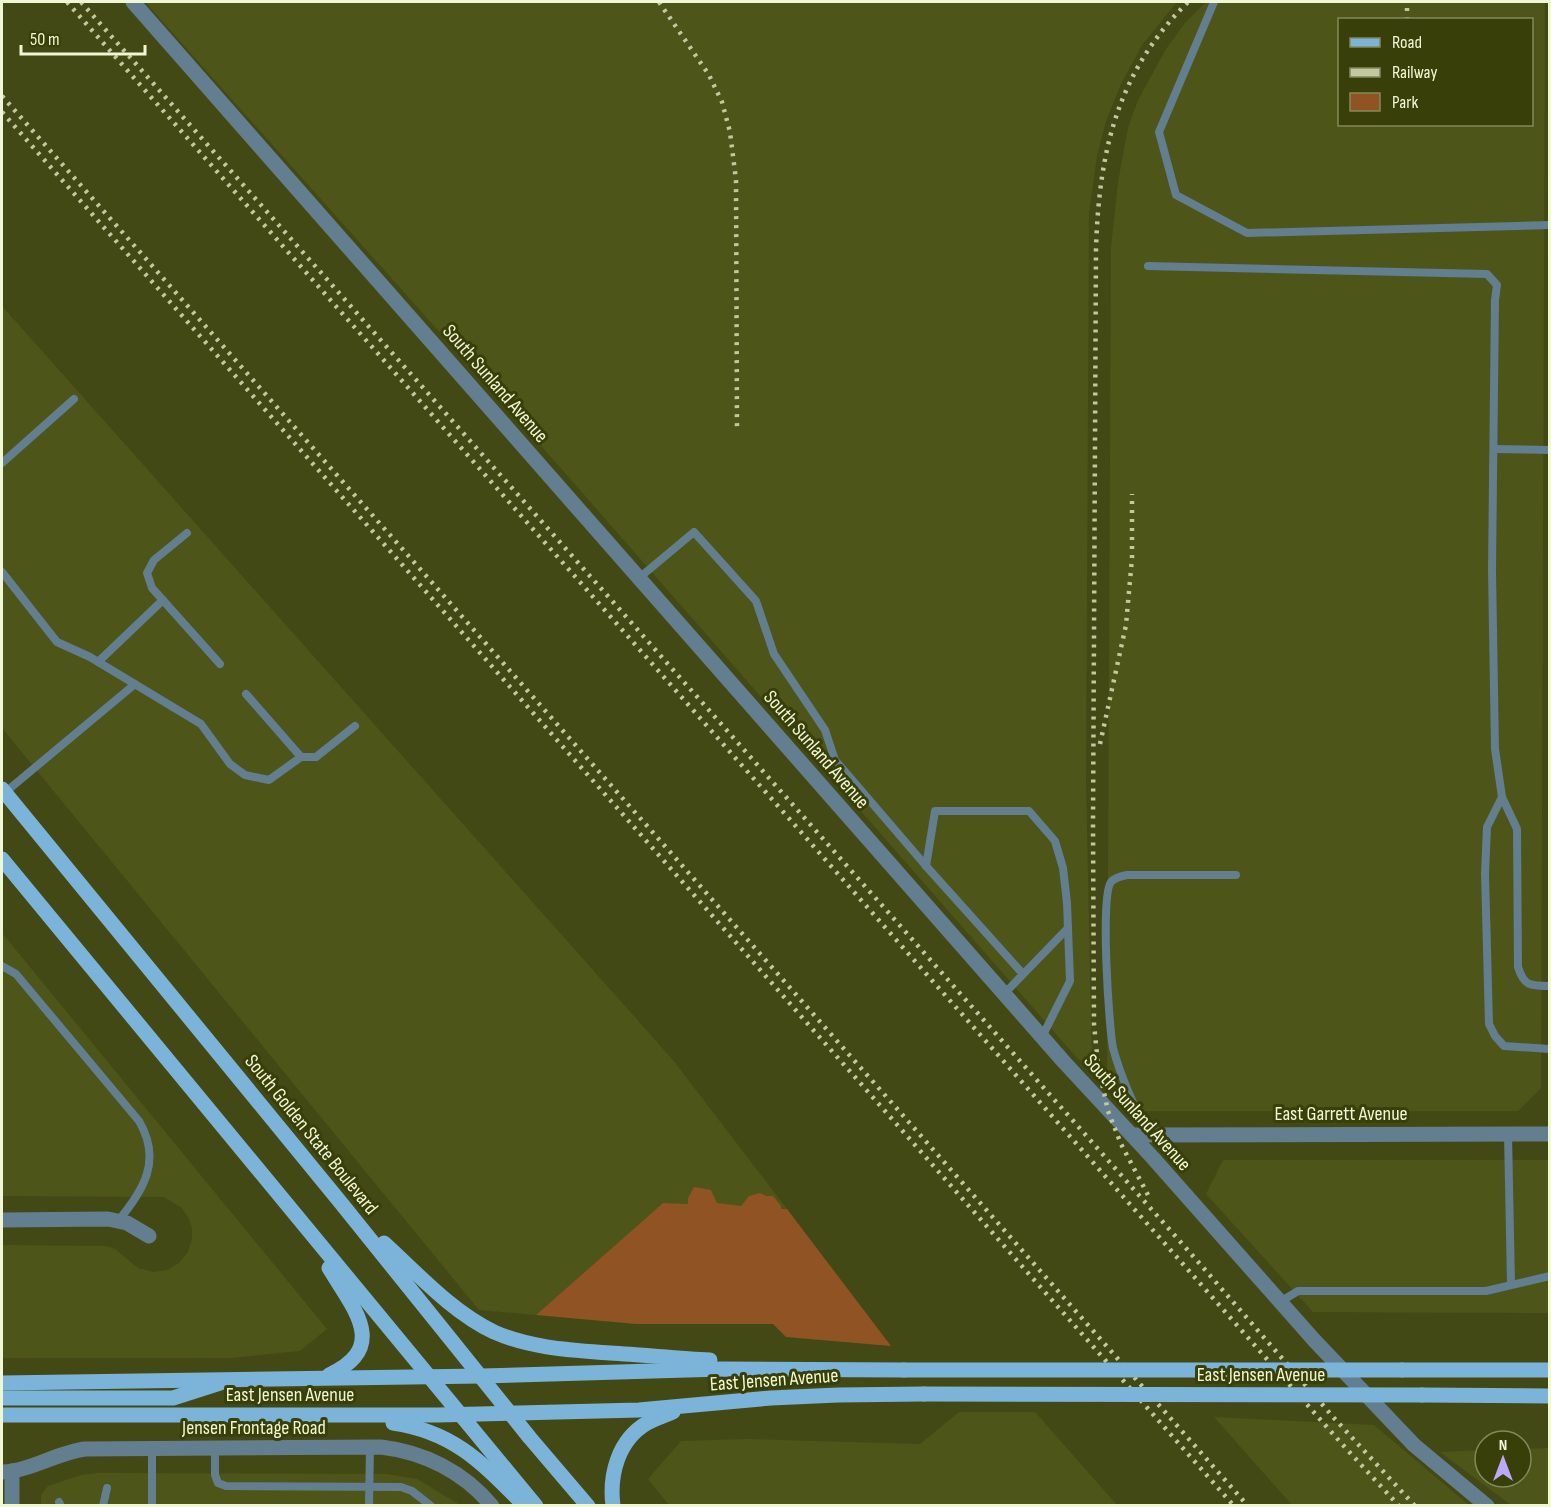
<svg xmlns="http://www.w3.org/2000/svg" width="1551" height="1507" viewBox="0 0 1551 1507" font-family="'Sofia Sans Condensed',sans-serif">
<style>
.built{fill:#4d5519;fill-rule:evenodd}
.green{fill:#905424}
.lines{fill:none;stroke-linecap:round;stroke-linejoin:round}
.service{stroke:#627e8f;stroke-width:8}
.minor{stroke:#627e8f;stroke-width:15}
.primary{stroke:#7bb4d8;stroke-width:15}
.rail{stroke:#c2c9a1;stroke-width:4.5;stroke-dasharray:3 6;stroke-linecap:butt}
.primary-bridge{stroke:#7bb4d8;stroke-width:15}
.labels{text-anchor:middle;stroke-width:6;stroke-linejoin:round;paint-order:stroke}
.street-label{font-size:20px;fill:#f0f7d4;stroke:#383f08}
</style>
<rect width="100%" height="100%" fill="#434915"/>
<g class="built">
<path d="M145,2h1032l-35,43 -21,39 -15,37 -9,35 -8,57 -3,569 6,286 -15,-10 -526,-601z"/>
<path d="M1206,2h339l-4,1086 -23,23h-387l-24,-26 4,-837 7,-66 10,-54 10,-28 28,-51 19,-26zM1340,20h192v104h-192z"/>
<path d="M2,306l671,754 114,149 -124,-6 -127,112 -57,-5 -477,-582z"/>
<path d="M2,933l325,396 -27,22 -70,7h-228v-113l105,1 8,3 23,19 16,4 13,-2 12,-7 9,-11 4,-13v-11l-4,-11 -6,-9 -18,-11 -162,-1z"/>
<path d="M1223,1160h326v153l-236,-1 -107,-118z"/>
<path d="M959,1412h76l82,93h-448l-21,-26 33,-38 65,-2 174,5z"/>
<path d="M1214,1417l160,8 95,80h-177z"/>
<path d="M1549,1448v58l-38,-1 -71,-53 45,-2v27h36v-28z"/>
<path d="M99,1473l287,1 31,5 43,26 -419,1v-11l7,-9 33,-11z"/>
</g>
<path class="green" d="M694,1187l17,3 6,13 24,3 8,-10 11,-3 6,3h7l8,10v3h6l104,137 -105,-9 -13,-13h-137l-100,-9 127,-112 25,1v-6z"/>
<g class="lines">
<g class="service">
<path d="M1214,2l-55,130 17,63 71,38 303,-8"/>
<path d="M1148,266l339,8 10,11 -2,15 -3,270 3,179 7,48 15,32 1,138c6,19 12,19 32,19"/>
<path d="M1494,449l56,1"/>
<path d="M2,463l72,-64"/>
<path d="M187,533l-33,27 -7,13 5,15 68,76"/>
<path d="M2,572l55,70 33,15 111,67 29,40 15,11 24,5 32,-23"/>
<path d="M639,578l55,-46 62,69 18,53 51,76 10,30 91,106 97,108"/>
<path d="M98,662l65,-62"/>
<path d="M246,694l55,63h15l39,-31"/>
<path d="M2,795l133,-111"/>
<path d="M1502,797l-15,30 -2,47 4,150 6,12 9,10 46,3"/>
<path d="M926,866l9,-55h94l26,30 8,27 4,35 3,78 -28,56"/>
<path d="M2,966l14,8 123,147c23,39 5,69 -21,100"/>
<path d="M1004,994l64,-66"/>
<path d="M1508,1134l3,150"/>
<path d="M1148,1135c-13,-28 -27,-57 -35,-87 -4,-20 -13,-153 -2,-166 3,-4 11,-6 16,-7h109"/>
<path d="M1280,1302l18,-11h188l64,-15"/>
<path d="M215,1448v27l3,8 8,3 175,1 11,4 19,15"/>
<path d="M59,1502l2,4"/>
<path d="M103,1506l4,-18"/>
<path d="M152,1506v-57"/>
<path d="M369,1506l1,-59"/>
</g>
<g class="minor">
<path d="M133,2l931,1060 89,96 161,182 100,105 73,61"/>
<path d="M1132,1135l418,-1"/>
<path d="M2,1220l106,-1 19,4 22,13"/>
<path d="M2,1472c28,-1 54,-19 83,-23l296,-2c43,5 83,25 111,59"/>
<path d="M12,1506v-35"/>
</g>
<g class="primary">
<path d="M2,789l339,414 189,235 58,68"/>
<path d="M2,859l534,647"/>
<path d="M384,1243c34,31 68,69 110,89 36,16 76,18 116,21 33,2 66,5 100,7"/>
<path d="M1402,1370h148"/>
<path d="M329,1375c61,-28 24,-67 0,-107"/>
<path d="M2,1383l480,-7 240,-7 182,1"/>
<path d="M1422,1395l128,1"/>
<path d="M2,1398h171l47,-15"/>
<path d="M2,1415h436l201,-5 132,-12 67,-3 86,-1"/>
<path d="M393,1423c62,9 90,41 132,83"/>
<path d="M613,1506c-4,-31 5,-66 34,-83 8,-4 17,-7 26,-11"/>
</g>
<g class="rail">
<path d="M67,2l1275,1442 57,62"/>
<path d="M81,2l1119,1262 134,154 81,88"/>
<path d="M659,2l50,73 13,27 8,30 6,48 1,250"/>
<path d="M1407,20v-18"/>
<path d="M2,96l1246,1410"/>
<path d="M2,112l1232,1394"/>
<path d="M1100,744l26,-119 6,-67v-64"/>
<path d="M1148,1195l-27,-51 -13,-33 -10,-46 -4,-41 -1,-199 3,-576c3,-97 21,-177 92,-247"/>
</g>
<g class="primary-bridge">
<path d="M904,1370h498"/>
<path d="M924,1394l498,1"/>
</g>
</g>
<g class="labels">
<g class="street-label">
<text transform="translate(496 383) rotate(49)" y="7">South Sunland Avenue</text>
<text transform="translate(817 749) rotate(49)" y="7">South Sunland Avenue</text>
<text transform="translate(1138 1112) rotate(48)" y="7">South Sunland Avenue</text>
<text x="1341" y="1120">East Garrett Avenue</text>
<text transform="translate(312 1134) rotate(51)" y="7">South Golden State Boulevard</text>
<text x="1261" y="1381">East Jensen Avenue</text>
<text transform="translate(774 1379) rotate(-4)" y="7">East Jensen Avenue</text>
<text x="290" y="1401">East Jensen Avenue</text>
<text x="254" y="1434">Jensen Frontage Road</text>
</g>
</g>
<rect width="1551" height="1507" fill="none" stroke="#f0f7d4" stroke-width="6"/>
<rect x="1338" y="18" width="195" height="108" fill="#383f08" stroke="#82895a" stroke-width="1.5"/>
<rect x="1350" y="38" width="30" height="9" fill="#7bb4d8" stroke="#82895a" stroke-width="1.5"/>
<text x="1392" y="48" font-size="18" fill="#f0f7d4">Road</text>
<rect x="1350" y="68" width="30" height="9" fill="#c2c9a1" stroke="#82895a" stroke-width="1.5"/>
<text x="1392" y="78" font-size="18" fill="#f0f7d4">Railway</text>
<rect x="1350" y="93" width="30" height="18" fill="#905424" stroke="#82895a" stroke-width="1.5"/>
<text x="1392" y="108" font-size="18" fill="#f0f7d4">Park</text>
<g transform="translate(1503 1459)"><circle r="28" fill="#383f08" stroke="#82895a" stroke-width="1.5"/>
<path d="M0-4.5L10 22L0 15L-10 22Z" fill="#bda9f5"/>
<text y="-9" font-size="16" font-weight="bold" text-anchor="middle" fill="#f0f7d4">N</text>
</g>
<path d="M21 45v9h124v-9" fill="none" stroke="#f0f7d4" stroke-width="3"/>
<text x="30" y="45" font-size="18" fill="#f0f7d4" stroke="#383f08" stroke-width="4.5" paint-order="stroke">50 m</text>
</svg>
